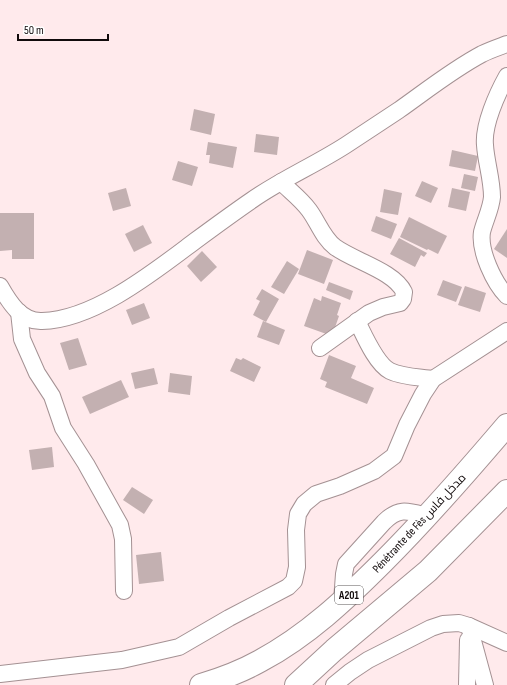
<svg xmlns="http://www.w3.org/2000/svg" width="507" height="685" viewBox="0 0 507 685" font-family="'Sofia Sans Condensed',Cairo,sans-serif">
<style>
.building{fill:#c3b0b1}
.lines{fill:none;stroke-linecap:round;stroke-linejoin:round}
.minor-casing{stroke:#a49193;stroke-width:18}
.highway-casing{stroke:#a49193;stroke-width:24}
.minor{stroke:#fff;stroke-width:16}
.highway{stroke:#fff;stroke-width:22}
.labels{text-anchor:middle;stroke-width:3;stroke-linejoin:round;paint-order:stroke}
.shield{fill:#fff;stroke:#585454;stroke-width:1}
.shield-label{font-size:11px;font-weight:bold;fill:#110a0b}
.street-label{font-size:12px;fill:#110a0b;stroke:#fff}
</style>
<rect width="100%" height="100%" fill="#ffeaec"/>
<g class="building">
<path d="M194,109l21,5 -4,21 -21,-5z"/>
<path d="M256,134l23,3 -2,18 -23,-3z"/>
<path d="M208,142l29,5 -4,21 -24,-5 1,-8h-4z"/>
<path d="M452,150l26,6 -3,15 -26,-5z"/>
<path d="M178,161l20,6 -6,19 -20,-6z"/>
<path d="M464,174l14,3 -3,14 -14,-3z"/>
<path d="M422,181l16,7 -7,15 -16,-7z"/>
<path d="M126,188l5,18 -18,5 -5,-18z"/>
<path d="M452,188l18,4 -4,19 -18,-4z"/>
<path d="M384,189l18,4 -4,22 -18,-3z"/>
<path d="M0,213h34v46h-22v-9l-12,1z"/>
<path d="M376,216l21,8 -6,15 -20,-8z"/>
<path d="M409,217l38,19 -9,18 -10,-5 -1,1 -27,-13z"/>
<path d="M143,225l9,18 -18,9 -9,-18z"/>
<path d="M507,229v29l-13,-9z"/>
<path d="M399,238l28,15 -3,4 -3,-2 -6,12 -25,-13z"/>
<path d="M307,250l26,10 -9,24 -26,-10z"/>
<path d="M202,251l15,16 -16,15 -14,-16z"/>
<path d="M287,261l12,8 -15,25 -13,-7z"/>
<path d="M443,280l19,7 -6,15 -19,-7z"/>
<path d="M329,282l24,9 -3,9 -24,-10z"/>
<path d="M465,286l21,7 -6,19 -22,-7z"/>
<path d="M262,289l17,10 -13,23 -13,-7 7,-14 -4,-2z"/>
<path d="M322,296l19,7 -4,12 2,1 -7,20 -28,-10 10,-28 7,3z"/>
<path d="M144,303l6,15 -18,7 -6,-15z"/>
<path d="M263,321l22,9 -6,15 -22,-8z"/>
<path d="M78,338l9,27 -18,5 -9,-27z"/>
<path d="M329,355l27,11 -5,12 23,10 -7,16 -42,-17 2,-5 -7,-3z"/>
<path d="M236,358l5,2 2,-2 18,9 -7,15 -24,-11z"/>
<path d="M154,368l4,16 -23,5 -4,-16z"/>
<path d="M170,373l22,3 -2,19 -22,-3z"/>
<path d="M121,380l8,17 -39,17 -8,-17z"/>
<path d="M52,447l2,20 -22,3 -3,-20z"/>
<path d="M132,487l21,13 -9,14 -21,-14z"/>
<path d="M161,552l3,29 -25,3 -3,-29z"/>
</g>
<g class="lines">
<defs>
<g id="minor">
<path d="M507,76c-10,18 -24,49 -22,69 1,17 7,34 7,52 -1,12 -7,23 -10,35 -3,19 12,51 25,64"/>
<path d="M281,182c9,9 20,17 28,28 9,12 14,28 26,37 19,14 59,24 69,45l-1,7 -3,4 -17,4 -14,6 -49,35"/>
<path d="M0,286c9,16 21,36 42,35 52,-1 113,-50 153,-80 19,-14 38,-28 57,-41 30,-21 63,-35 94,-55 18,-12 35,-23 53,-35 27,-19 53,-40 83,-56 8,-4 17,-7 25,-10"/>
<path d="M19,312l3,27 15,34 15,23 11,32 23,36 34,61 3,14 1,52"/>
<path d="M357,321c7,14 19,43 33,50 12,6 29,6 43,8"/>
<path d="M342,601l2,-27 2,-10 38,-42c15,-15 24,-11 43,-6"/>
<path d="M469,626l16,59"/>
<path d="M0,674l122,-14 57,-13 50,-29 59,-31 6,-6 3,-14 -1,-37 2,-16 6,-10 12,-10 24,-8 34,-15 20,-15 13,-31 16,-31 10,-15 74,-48"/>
<path d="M334,685l16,-13 18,-12 63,-32 12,-4 16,-1 10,3 38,17"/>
<path d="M467,685l1,-45"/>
</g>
<g id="highway">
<path d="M201,685c20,-6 41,-14 59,-24 47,-25 86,-62 123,-99 43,-43 84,-90 124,-137"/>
<path d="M296,685l38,-35 94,-79 79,-80"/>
</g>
</defs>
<use href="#minor" class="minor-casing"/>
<use href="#highway" class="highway-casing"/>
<use href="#minor" class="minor"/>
<use href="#highway" class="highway"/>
</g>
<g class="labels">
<rect class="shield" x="335" y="586" width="28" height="18" rx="3"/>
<g class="shield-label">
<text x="349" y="599">A201</text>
</g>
<g class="street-label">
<text transform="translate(419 523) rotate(-47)" y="4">Pénétrante de Fès مدخل فاس</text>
</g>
</g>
<path d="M18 34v6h90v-6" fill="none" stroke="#110a0b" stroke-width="2"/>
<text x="24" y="34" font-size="12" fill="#110a0b" stroke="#ffffff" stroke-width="3" paint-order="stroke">50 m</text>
</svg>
